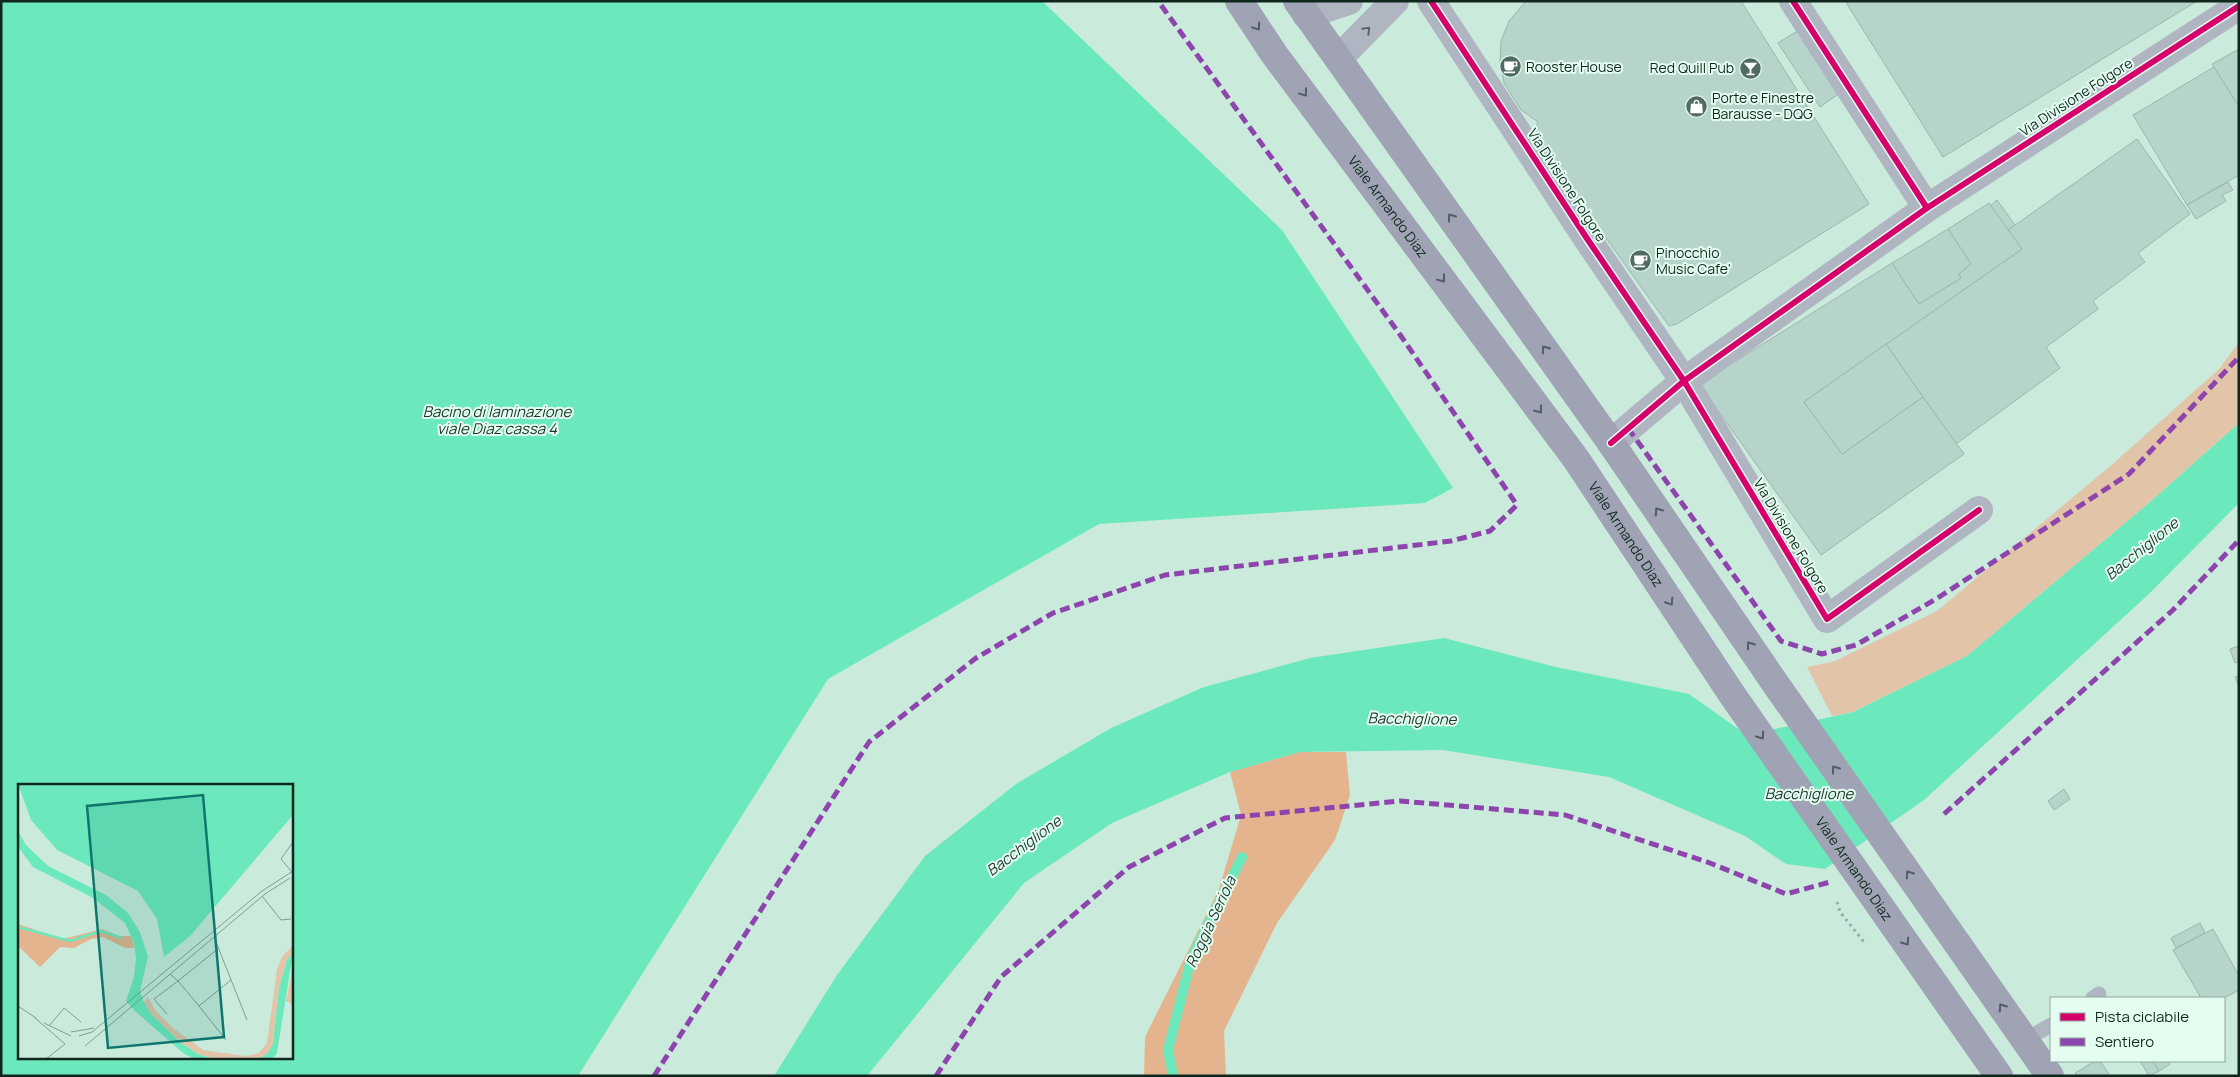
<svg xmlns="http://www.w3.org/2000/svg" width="2240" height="1077" viewBox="0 0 2240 1077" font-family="Manrope,sans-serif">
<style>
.green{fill:#e2c4a9}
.forest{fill:#e4b48e}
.water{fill:#6ce9bc;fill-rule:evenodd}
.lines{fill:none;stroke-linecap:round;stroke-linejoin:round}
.stream{stroke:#6ce9bc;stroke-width:10}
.building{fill:#b7d4cb;stroke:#9ab6ae}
.path{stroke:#9ca6ab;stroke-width:3;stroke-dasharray:2.5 4;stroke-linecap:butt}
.service{stroke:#b0b5c2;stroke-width:15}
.minor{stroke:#b0b5c2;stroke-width:28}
.primary{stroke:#9fa3b3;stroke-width:28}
.quiet{stroke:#8e44ad;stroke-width:5;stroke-dasharray:10 5;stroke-linecap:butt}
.cycleway-casing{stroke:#e5fdf1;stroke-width:9}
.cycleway{stroke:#d6006c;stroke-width:6}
.oneway{stroke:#505f60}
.oneway2{stroke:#576767}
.labels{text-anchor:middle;stroke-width:4;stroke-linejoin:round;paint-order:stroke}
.poi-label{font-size:14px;fill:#0f271d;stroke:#e5fdf1;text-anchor:start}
.street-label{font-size:14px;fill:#0f271d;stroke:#e5fdf1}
.water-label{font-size:15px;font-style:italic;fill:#1c352b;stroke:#e5fdf1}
.inset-river{fill:none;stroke:#6ce9bc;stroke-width:2.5}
.inset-road{fill:none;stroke:#7f9d90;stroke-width:1}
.view{fill:#0f766e;fill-opacity:0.15;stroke:#0f766e;stroke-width:2.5}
.inset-edge{fill:none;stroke:#0f271d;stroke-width:2.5}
</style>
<rect width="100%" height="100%" fill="#caebdc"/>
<path class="green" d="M2239,342v81l-90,80 -182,153 -114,56 -21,4 -25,-49 28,-6 102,-50 178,-149 104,-93z"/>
<path class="forest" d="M1300,752h46l4,43 -15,45 -58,83 -53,108 2,45h-82l1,-39 74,-148 22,-74 -11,-43z"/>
<g class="water">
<path d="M1,1h1041l240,229 171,258 -28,15 -326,21 -271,155 -250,397h-577zM19,786h272v272h-272z"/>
<path d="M2239,423v80l-89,90 -226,207 -99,69 -39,-5 -41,-28 -136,-59 -166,-27 -143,2 -70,20 -118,51 -88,60 -157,193h-93l63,-101 88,-119 91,-72 95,-56 93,-41 106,-29 134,-20 112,29 133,27 58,41 106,-23 114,-56 182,-153z"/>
</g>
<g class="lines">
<path class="stream" d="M1173,1076l-5,-26 23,-91 51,-102"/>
</g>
<g class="building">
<path d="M1526,1h215l128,203 -192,120 -8,2 -129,-180 3,-1 -9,-13 4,-10 -17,-12 -17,-27 -4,-21 1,-21 8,-20z"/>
<path d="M1845,1h352l-254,156z"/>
<path d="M1799,30l41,63 -20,14 -42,-64z"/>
<path d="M2239,49v58l-27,-43z"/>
<path d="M2214,67l25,40v68l-52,30 -54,-90z"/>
<path d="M2137,139l53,75 -52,39 7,9 -52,39 5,8 -52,38 14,21 -104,76 -70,-100 136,-95 -14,-19z"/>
<path d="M2228,182l5,8 -11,5 4,6 -30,18 -9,-14z"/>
<path d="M1997,200l18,25 -7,5 -18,-24z"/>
<path d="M1989,203l33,46 -218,153 38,52 81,-57 41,57 -143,101 -122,-171 193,-121 27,41 42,-26 -2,-4 12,-10 -23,-35z"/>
<path d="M1948,229l23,35 -12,10 2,4 -42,26 -27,-41z"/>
<path d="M1886,344l37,53 -81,57 -38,-52z"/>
<path d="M2239,646v16l-4,1 -5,-14z"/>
<path d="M2239,676v11l-4,-10z"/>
<path d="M2064,789l6,10 -16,11 -6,-9z"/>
<path d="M2200,923l5,10 -29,15 -5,-10z"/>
<path d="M2213,929l26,47v14l-15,8h-23l-28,-48z"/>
<path d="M2095,1061h5l10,15h-33l-2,-3z"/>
<path d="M2140,1061h13l6,10 -10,5z"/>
<path d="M2153,1061h15l2,3 -11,7z"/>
</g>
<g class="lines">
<path class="path" d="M1837,902l3,10 24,30"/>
<g class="service">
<path d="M2093,998l6,-4"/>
<path d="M2025,1040l26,-15"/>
</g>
<g class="minor">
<path d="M1431,1l157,239 96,141 243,-173 -134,-207"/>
<path d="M1306,15l43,-14"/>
<path d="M1339,58l56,-57"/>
<path d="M1927,208l312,-202"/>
<path d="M1611,443l73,-62 143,238 152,-109"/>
</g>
<g class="primary">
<path id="s1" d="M1239,1l35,53 302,405 157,237 266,380"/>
<path d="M1297,1l314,442 166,243 273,390"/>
</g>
<g class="quiet">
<path d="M1628,428l153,213 41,13 34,-9 80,-46 193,-125 110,-117"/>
<path d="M1944,814l229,-204 66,-70"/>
<path d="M654,1076l215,-334 107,-84 77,-45 112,-38 286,-34 39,-10 27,-26 -116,-169 -243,-335"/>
<path d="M936,1076l65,-99 128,-110 96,-49 175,-17 165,14 145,48 76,31 44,-12"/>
</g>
<defs>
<g id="cycleway">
<path d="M1431,1l157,239 96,141 243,-173 -134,-207"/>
<path d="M1927,208l312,-202"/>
<path d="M1611,443l73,-62 143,238 152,-109"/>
</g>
</defs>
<use href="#cycleway" class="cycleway-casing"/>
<use href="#cycleway" class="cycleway"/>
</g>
<defs><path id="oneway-chevron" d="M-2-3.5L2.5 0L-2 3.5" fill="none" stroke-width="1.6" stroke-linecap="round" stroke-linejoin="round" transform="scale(1.25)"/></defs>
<g class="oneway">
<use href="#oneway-chevron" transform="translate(1257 27) rotate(56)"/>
<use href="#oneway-chevron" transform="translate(1304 93) rotate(53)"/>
<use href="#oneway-chevron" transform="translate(1451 217) rotate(-125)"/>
<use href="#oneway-chevron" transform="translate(1442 279) rotate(53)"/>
<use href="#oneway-chevron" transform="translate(1545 349) rotate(-125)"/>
<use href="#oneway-chevron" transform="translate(1539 410) rotate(53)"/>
<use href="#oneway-chevron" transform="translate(1658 511) rotate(-125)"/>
<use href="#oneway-chevron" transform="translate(1670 602) rotate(57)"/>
<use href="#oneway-chevron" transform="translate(1750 645) rotate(-125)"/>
<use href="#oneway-chevron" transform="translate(1761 736) rotate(55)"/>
<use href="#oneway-chevron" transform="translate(1835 769) rotate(-125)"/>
<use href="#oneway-chevron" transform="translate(1909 874) rotate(-125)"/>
<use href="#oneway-chevron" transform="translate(1906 942) rotate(55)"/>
<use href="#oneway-chevron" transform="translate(2002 1007) rotate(-125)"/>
</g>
<use class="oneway2" href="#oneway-chevron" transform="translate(1367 30) rotate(-45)"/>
<defs>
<symbol id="cafe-disc" viewBox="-11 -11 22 22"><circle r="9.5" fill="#506c60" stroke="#e5fdf1"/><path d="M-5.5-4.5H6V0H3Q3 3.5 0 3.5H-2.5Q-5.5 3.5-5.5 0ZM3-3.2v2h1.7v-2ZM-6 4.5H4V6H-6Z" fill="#fff"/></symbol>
<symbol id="bar-disc" viewBox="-11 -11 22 22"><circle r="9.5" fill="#506c60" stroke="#e5fdf1"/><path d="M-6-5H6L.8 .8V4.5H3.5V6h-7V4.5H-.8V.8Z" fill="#fff"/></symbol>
<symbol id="shop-disc" viewBox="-11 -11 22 22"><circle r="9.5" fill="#506c60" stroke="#e5fdf1"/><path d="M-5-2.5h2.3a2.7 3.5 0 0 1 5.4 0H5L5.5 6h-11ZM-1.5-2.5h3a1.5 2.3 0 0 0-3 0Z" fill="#fff"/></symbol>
</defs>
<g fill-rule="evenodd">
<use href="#cafe-disc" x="1498" y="54" width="25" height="25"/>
<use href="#bar-disc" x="1738" y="56" width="25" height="25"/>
<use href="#shop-disc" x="1684" y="94" width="25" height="25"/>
<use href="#cafe-disc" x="1628" y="248" width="25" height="25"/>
</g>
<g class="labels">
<g class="poi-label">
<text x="1526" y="72">Rooster House</text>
<text x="1734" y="73" text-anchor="end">Red Quill Pub</text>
<text x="1712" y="103">Porte e Finestre<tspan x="1712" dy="16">Barausse - DQG</tspan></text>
<text x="1656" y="258">Pinocchio<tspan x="1656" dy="16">Music Cafe'</tspan></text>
</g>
<g class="street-label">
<text transform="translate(2076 97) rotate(-33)" y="5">Via Divisione Folgore</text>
<text transform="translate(1567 185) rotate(57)" y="5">Via Divisione Folgore</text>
<text dy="5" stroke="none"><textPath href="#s1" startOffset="254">Viale Armando Diaz</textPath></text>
<text dy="5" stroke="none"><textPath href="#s1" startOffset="659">Viale Armando Diaz</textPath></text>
<text transform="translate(1791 536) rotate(59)" y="5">Via Divisione Folgore</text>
<text dy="5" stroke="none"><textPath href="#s1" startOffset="1064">Viale Armando Diaz</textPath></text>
</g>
<g class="water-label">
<text x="497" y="417">Bacino di laminazione<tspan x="497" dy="17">viale Diaz cassa 4</tspan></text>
<text transform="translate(2142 549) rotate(-39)" y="5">Bacchiglione</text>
<text transform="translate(1412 719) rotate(1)" y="5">Bacchiglione</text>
<text x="1809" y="799">Bacchiglione</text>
<text transform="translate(1024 846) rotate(-37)" y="5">Bacchiglione</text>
<text transform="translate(1211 922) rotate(-65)" y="5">Roggia Seriola</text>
</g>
</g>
<g transform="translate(18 784)">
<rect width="275" height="275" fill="#caebdc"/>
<path d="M275,161v8l-6,7 -8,28 -6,56 -4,9 -8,5 -46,1 -15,-4 -19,-12 -30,-29 -7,-12 4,-5 7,13 18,18 30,22 43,6 13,-3 8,-10 10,-74 5,-12zM275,183v38l-7,-4z" fill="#e2c4a9"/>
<path d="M0,140l45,15 39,-10 17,7h12l4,12h-10l-22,-11 -12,2 -17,9 -14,-1 -20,20 -22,-21z" fill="#e4b48e"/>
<path d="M0,0h275v31l-103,121 -26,21 -7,-38 -19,-28 -81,-41 -26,-30zM0,47l8,14 22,21 58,29 22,18 12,19 8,25 -8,34 4,11 7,12 30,29 19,12 15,4h-21l-11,-6 -48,-42 -9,-10 8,-24 2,-19 -2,-15 -9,-20 -32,-25 -60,-31 -15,-20zM275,169l-16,100 -5,6h-13l9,-6 5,-9 6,-56 8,-28z" fill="#6ce9bc"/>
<path class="inset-river" d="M0,143l52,14 31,-10 21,7"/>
<path class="inset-road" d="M274,88l-11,-13 12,-17M244,112l19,24 10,-1M196,153l33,83M201,164l-41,33 21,25 32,-26M0,222l18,12M181,222l27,34M149,230l-13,-15 24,-18 -8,-7M16,233l31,27 -19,15M26,239l27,13M31,242l15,-18 17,14M53,248l23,-4M61,252l13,-4 170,-141 31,-20M67,262l180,-152 25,-16"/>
<path class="view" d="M185,11l21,242 -116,11 -21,-242z"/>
<rect width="275" height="275" class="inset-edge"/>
</g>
<rect width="2240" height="1077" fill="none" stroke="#0f271d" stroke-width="5"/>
<rect x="2050" y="997" width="175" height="65" fill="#e5fdf1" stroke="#8fa79c"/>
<rect x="2060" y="1013" width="25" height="8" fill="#d6006c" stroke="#8fa79c"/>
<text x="2095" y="1022" font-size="15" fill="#0f271d">Pista ciclabile</text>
<rect x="2060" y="1038" width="25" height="8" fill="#8e44ad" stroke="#8fa79c"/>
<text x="2095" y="1047" font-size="15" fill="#0f271d">Sentiero</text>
</svg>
